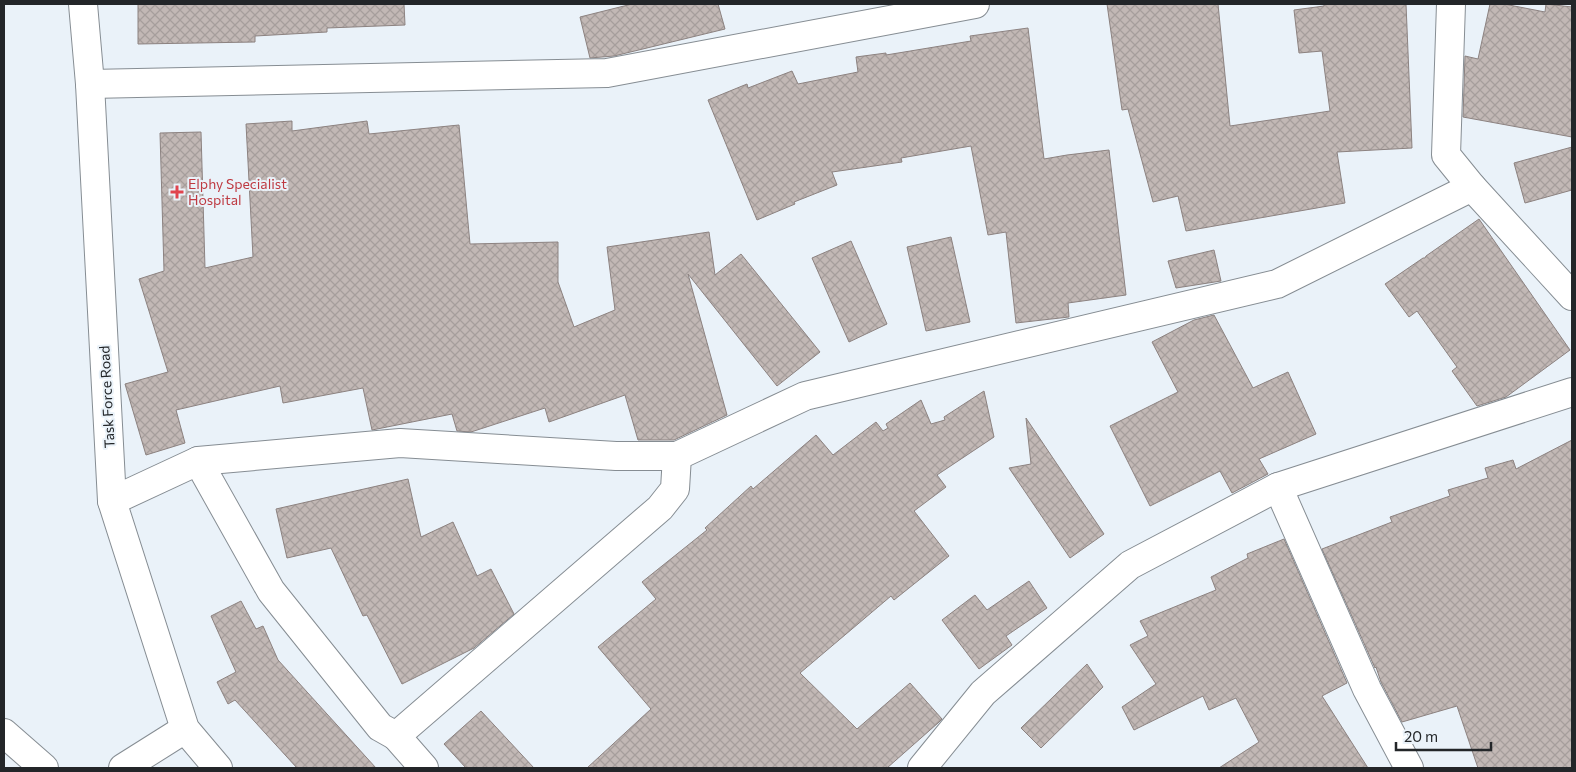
<svg xmlns="http://www.w3.org/2000/svg" width="1576" height="772" viewBox="0 0 1576 772" font-family="Commissioner,sans-serif">
<style>
.building{fill:url(#building-cross-hatch);stroke:#8c8280}
.lines{fill:none;stroke-linecap:round;stroke-linejoin:round}
.minor-casing{stroke:#868d93;stroke-width:30}
.minor{stroke:#fff;stroke-width:28}
.health-dot{fill:#e0444e;stroke:#eaf2f9;stroke-width:2}
.labels{text-anchor:middle;stroke-width:4;stroke-linejoin:round;paint-order:stroke}
.health-label{font-size:14px;fill:#be3a42;stroke:#eaf2f9;text-anchor:start}
.street-label{font-size:14px;fill:#232629;stroke:#eaf2f9}
</style>
<defs>
<pattern id="building-cross-hatch" width="8" height="8" patternUnits="userSpaceOnUse" patternTransform="scale(1.25)"><rect width="8" height="8" fill="#c2b8b5"/><path d="M0 0l8 8M0 8l8-8" fill="none" stroke="#a69e9c"/></pattern>
</defs>
<rect width="100%" height="100%" fill="#eaf2f9"/>
<g class="building">
<path d="M138,4h266l1,21 -78,3v4l-72,4v6l-117,2z"/>
<path d="M632,4h86l7,25 -111,27 -24,2 -10,-41z"/>
<path d="M1107,4h111l12,122 100,-15 -8,-60 -23,2 -5,-43 30,-4v-2h82l6,144 -75,4 8,51 -159,28 -8,-35 -25,6 -25,-93 -6,1z"/>
<path d="M1490,4h14l41,8 1,-8 26,3v130l-109,-20 2,-61 13,3z"/>
<path d="M1028,28l16,131 23,-4 42,-5 17,145 -58,8 1,14 -53,6 -10,-91 -18,3 -17,-89 -70,12 1,4 -70,10 5,13 -43,17 1,2 -38,16 -49,-120 39,-16 1,4 44,-17 6,13 60,-12 -2,-15 30,-4v2l85,-14 -1,-5z"/>
<path d="M292,121v10l75,-10 2,13 90,-9 11,119 88,-2v40l16,45 41,-17 -8,-63 102,-15 6,43 26,-21 79,98 -43,34 -89,-112 39,141 -53,25h-36l-13,-45 -76,27 -4,-14 -74,24 -14,-1 -5,-17 -80,16 -9,-42 -80,15 -3,-17 -104,24 9,33 -39,12 -21,-71 43,-12 -29,-93 25,-8 -4,-138 41,-1 4,136 48,-11 -7,-133z"/>
<path d="M1572,147v43l-47,13 -11,-40z"/>
<path d="M1479,219l91,131 -64,47 -29,9 -25,-35 5,-4 -40,-56 -8,6 -24,-33 38,-26h2l1,-2z"/>
<path d="M951,237l19,85 -44,9 -19,-84z"/>
<path d="M851,241l36,83 -38,18 -37,-84z"/>
<path d="M1214,250l7,31 -45,7 -8,-27z"/>
<path d="M1214,315l39,73 35,-16 28,62 -57,25 9,15 -36,19 -12,-22 -70,35 -40,-80 68,-34 -26,-50 42,-22z"/>
<path d="M984,391l10,46 -57,38 9,12 -32,24 35,45 -55,44 -3,-4 -91,77 57,56 53,-46 32,36 -4,4 -51,45h-300l64,-59 -53,-62 58,-48 -14,-17 65,-52 -2,-2 46,-42 2,3 63,-54 17,20 43,-33 7,9 5,-3 -2,-4 35,-24 10,24 14,-4 -1,-3z"/>
<path d="M1026,418l78,116 -34,24 -61,-90 22,-4z"/>
<path d="M1572,440v328h-94l-21,-62 -55,16 -21,-40 -5,-15 -1,1 -53,-119 70,-27 -2,-5 60,-21 -2,-6 40,-12 -3,-10 28,-8 3,9z"/>
<path d="M408,479l13,58 32,-15 24,54 14,-7 23,45 -40,34 -72,36 -35,-69 -4,1 -32,-68 -44,10 -11,-49z"/>
<path d="M1284,539l63,144 -25,13 46,72h-149l40,-26 -23,-44 -27,12 -6,-14 -69,34 -12,-23 34,-23 -26,-39 18,-9 -8,-15 76,-31 -5,-13 37,-19 -1,-4z"/>
<path d="M1029,581l18,27 -41,28 6,9 -33,24 -37,-49 33,-25 12,15z"/>
<path d="M241,601l15,28 7,-3 15,34 98,108h-79l-62,-68 -7,4 -11,-22 19,-10 -25,-56z"/>
<path d="M1087,664l16,23 -62,61 -20,-20z"/>
<path d="M481,711l53,57h-68l-22,-24z"/>
</g>
<g class="lines">
<defs>
<g id="minor">
<path d="M83,4l7,80 22,417 73,228 33,39"/>
<path d="M1451,4l-5,151 26,32 100,109"/>
<path d="M90,84l517,-11 368,-69"/>
<path d="M198,461l73,130 109,136 16,9 264,-228 15,-19 2,-33 128,-60 472,-112 195,-97"/>
<path d="M1278,487l89,202 42,79"/>
<path d="M112,501l86,-40 202,-18 216,13h61"/>
<path d="M4,733l40,35"/>
<path d="M396,736l28,32"/>
<path d="M123,768l62,-39"/>
<path d="M922,768l61,-75 147,-128 148,-78 294,-95"/>
</g>
</defs>
<use href="#minor" class="minor-casing"/>
<use href="#minor" class="minor"/>
</g>
<path class="health-dot" d="M174.5 184.5h5v5h5v5h-5v5h-5v-5h-5v-5h5z"/>
<g class="labels">
<g class="health-label">
<text x="188" y="189">Elphy Specialist<tspan x="188" dy="16">Hospital</tspan></text>
</g>
<g class="street-label">
<text transform="translate(107 397) rotate(-93)" y="5">Task Force Road</text>
</g>
</g>
<rect width="1576" height="772" fill="none" stroke="#232629" stroke-width="10"/>
<path d="M1396 742v8h95v-8" fill="none" stroke="#232629" stroke-width="2.5"/>
<text x="1404" y="742" font-size="15" fill="#232629" stroke="#eaf2f9" stroke-width="4" paint-order="stroke">20 m</text>
</svg>
